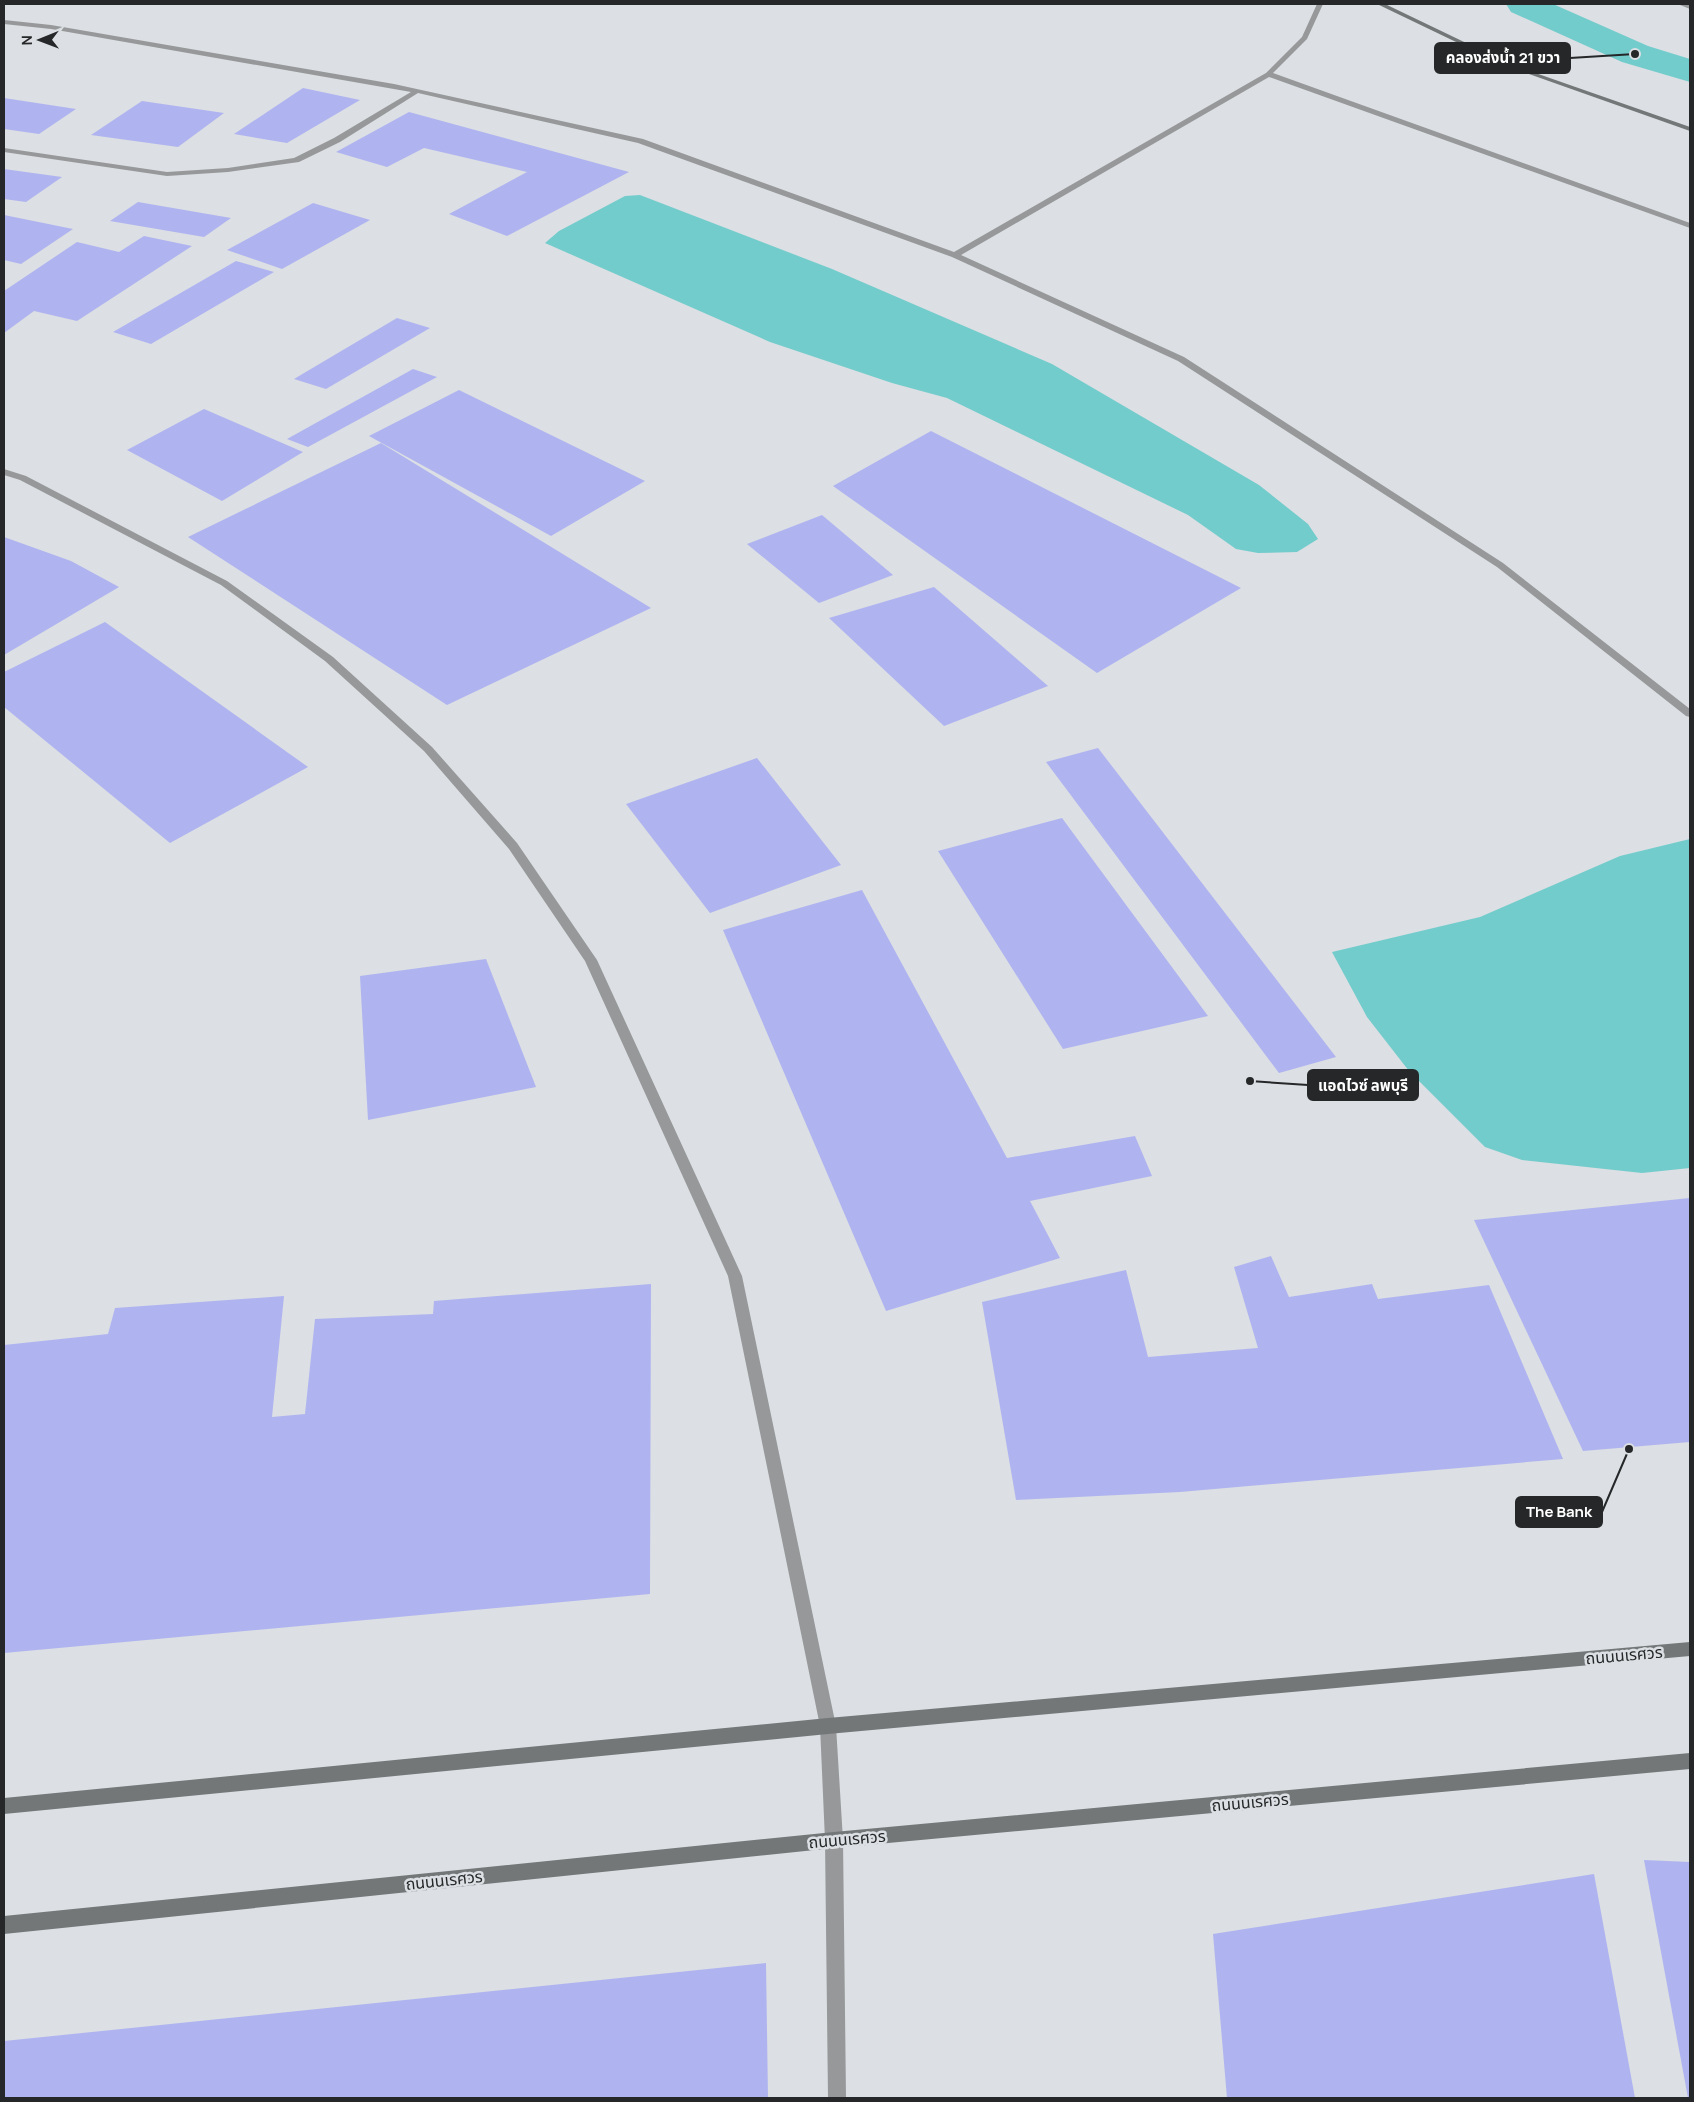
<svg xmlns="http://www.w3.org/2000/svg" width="1694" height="2102" viewBox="0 0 1694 2102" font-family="Manrope,'Noto Sans Thai',sans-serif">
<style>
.water{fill:#73cccc}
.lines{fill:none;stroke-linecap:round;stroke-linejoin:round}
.canal{fill:#73cccc;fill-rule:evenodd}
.building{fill:#afb4f0}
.street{fill:#969899;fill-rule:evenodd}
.secondary{fill:#737778;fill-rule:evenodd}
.labels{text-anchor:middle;stroke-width:5;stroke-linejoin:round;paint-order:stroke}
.near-street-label{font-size:16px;fill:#252728;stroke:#dcdfe3}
.leader{fill:none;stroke:#252728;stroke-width:2}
.callout-dot{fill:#252728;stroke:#dcdfe3;stroke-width:2}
.callout{fill:#252728;stroke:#252728;stroke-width:2}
.callout-label{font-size:15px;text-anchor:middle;font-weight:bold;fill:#fff}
</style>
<rect width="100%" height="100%" fill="#dcdfe3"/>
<g class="water">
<path d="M640,195l192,74 220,95 207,121 49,39 10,15 -21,13 -39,1 -22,-4 -48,-34 -241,-117 -55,-15 -122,-41 -225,-99 14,-12 66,-35z"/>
<path d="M1690,839v329l-48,5 -120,-13 -37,-13 -76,-76 -42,-54 -35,-65 148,-35 140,-61z"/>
</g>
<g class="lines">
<path class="canal" d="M1506,4h47l95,42 42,13v23l-68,-20 -111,-50z"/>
</g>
<g class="building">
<path d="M303,88l57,12 -73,43 -53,-9z"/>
<path d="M4,98l72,11 -37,25 -35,-5z"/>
<path d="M142,101l82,12 -46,34 -87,-12z"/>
<path d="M409,112l220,60 -122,64 -58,-22 78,-42 -103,-24 -37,19 -51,-15z"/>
<path d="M4,169l58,8 -36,25 -22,-3z"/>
<path d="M138,202l93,16 -27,19 -94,-16z"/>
<path d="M313,203l57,17 -88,49 -55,-19z"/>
<path d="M4,215l69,14 -52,35 -17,-4z"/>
<path d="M144,236l48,10 -115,75 -43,-10 -30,22v-42l73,-49 42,10z"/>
<path d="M236,261l38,11 -123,72 -38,-12z"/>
<path d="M397,318l33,10 -104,61 -32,-10z"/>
<path d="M413,369l24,8 -129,70 -21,-8z"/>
<path d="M459,390l186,91 -94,55 -182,-100z"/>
<path d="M204,409l99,43 -81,49 -95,-51z"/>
<path d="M931,431l310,157 -144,85 -264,-187z"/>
<path d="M381,443l270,165 -204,97 -259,-168z"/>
<path d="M822,515l71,60 -74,28 -72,-59z"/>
<path d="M4,537l67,24 48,26 -115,68z"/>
<path d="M934,587l114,99 -104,40 -115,-108z"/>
<path d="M105,622l203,145 -138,76 -166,-136v-35z"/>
<path d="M1098,748l238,309 -57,16 -233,-311z"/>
<path d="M757,758l84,107 -131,48 -84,-109z"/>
<path d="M1062,818l146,198 -145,33 -125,-198z"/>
<path d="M862,890l145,268 128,-22 17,40 -122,25 30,57 -174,53 -163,-381z"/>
<path d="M486,959l50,128 -168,33 -8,-144z"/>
<path d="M1690,1198v244l-107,9 -109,-231z"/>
<path d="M1271,1256l18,41 83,-13 6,15 111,-14 74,174 -383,33 -164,8 -34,-198 144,-32 22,87 110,-9 -24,-81z"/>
<path d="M651,1284l-1,310 -646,59v-308l104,-11 7,-26 169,-12 -12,121 33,-3 10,-95 118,-5 1,-13z"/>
<path d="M1644,1860l46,2v236h-2z"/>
<path d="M1594,1874l41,224h-408l-14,-164z"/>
<path d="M766,1963l2,135h-764v-57z"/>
</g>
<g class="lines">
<g class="street">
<path d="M1317,4h6l-16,35 -34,34 417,150v5l-421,-151 -308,178 223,102 319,206 187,146v8l-4,-1 -189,-149 -319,-206 -226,-104 -314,-114 -220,-50 -78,49 -41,20 -71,10 -61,4 -163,-24v-4l163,24 61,-4 66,-10 40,-20 77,-46 -360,-63 -47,-5v-4l47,5 343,59 249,55 311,113 312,-179 36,-36z"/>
<path d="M1679,4l11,1v4l-10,-4z"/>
<path d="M4,469l22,7 201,105 106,76 99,90 85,96 80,117 145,316 94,450 7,114 3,258h-18l-3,-258 -5,-114 -92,-450 -143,-315 -76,-112 -85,-98 -99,-90 -104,-76 -201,-105 -16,-5z"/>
</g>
<g class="secondary">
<path d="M1377,4h8l125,60 180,63v4l-184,-65z"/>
<path d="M1690,1642v14l-862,78 -824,80v-16l824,-80z"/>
<path d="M1690,1753v16l-856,79 -830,86v-18l830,-84z"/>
</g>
</g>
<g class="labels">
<g class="near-street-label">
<text transform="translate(1624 1655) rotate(-5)" y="6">ถนนนเรศวร</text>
<text transform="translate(1250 1802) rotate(-5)" y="6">ถนนนเรศวร</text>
<text transform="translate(847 1839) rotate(-5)" y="6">ถนนนเรศวร</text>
<text transform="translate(444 1880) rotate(-6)" y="6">ถนนนเรศวร</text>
</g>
</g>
<path class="leader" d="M1635 54L1570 58M1250 1081L1308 1085M1629 1449L1602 1512"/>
<g class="callout-dot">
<circle cx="1635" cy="54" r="5"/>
<circle cx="1250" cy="1081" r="5"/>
<circle cx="1629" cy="1449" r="5"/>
</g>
<g class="callout">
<rect x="1435" y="43" width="135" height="30" rx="5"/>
<rect x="1308" y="1070" width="110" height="30" rx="5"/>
<rect x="1516" y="1497" width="86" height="30" rx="5"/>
</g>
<g class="callout-label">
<text x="1503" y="63">คลองส่งน้ำ 21 ขวา</text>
<text x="1363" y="1091">แอดไวซ์ ลพบุรี</text>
<text x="1559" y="1517">The Bank</text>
</g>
<rect width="1694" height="2102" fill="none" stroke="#252728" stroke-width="10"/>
<g transform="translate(40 40) rotate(269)" stroke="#dcdfe3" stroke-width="4" paint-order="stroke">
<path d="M0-4L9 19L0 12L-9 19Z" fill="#252728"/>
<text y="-8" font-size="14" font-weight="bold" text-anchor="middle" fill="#252728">N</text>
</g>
</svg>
